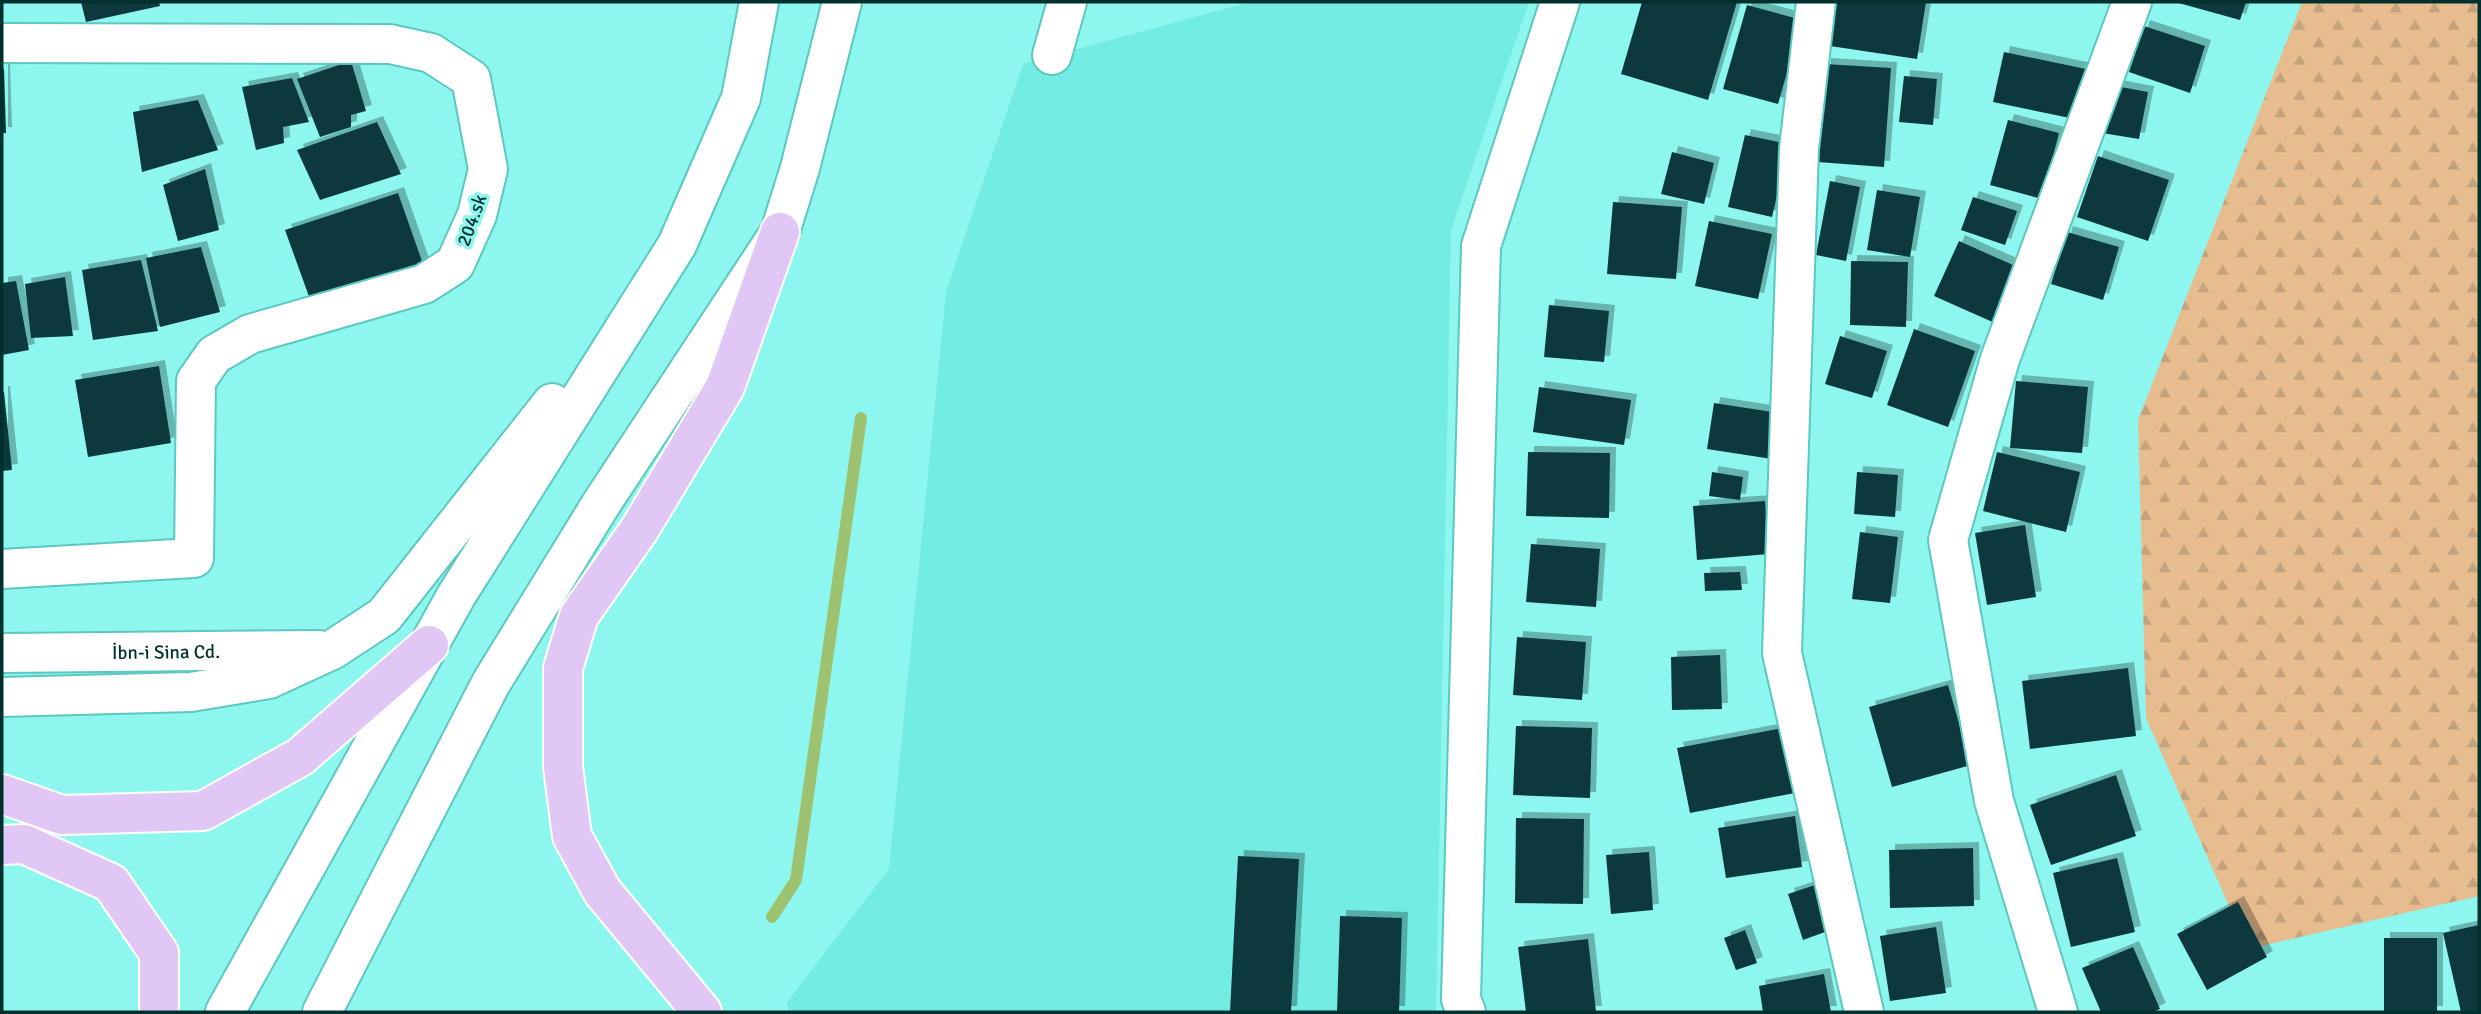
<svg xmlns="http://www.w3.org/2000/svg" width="2481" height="1014" viewBox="0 0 2481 1014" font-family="Signika,sans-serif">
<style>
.built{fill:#73ece3}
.forest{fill:url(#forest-firs)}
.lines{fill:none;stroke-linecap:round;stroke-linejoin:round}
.stream{stroke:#9dc270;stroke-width:12}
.building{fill:#0d383e;filter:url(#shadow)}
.minor-casing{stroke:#5cc8c0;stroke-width:42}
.highway-casing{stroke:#fff;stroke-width:42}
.minor{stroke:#fff;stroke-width:38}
.highway{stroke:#e0c7f6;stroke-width:38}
.labels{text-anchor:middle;stroke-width:7;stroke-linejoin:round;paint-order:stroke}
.street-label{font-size:19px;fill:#00312f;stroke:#8df7ef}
</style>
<defs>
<pattern id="forest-firs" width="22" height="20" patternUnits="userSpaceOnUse" patternTransform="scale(1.75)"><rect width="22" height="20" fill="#e7bd8f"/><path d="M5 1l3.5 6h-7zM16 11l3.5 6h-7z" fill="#c4a37c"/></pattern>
<filter id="shadow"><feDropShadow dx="6" dy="-6" stdDeviation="0" flood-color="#0004"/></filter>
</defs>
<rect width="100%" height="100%" fill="#8df7ef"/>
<path class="built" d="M1250,2h279l-78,228 -15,782h-647l-2,-10 102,-133 57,-577 77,-228z"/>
<path class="forest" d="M2302,2h177v894l-231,53 -102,-231 -8,-298z"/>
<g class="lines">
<path class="stream" d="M772,917l24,-37 65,-462"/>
</g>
<g class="building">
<path d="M81,2h78l1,4 -74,16z"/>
<path d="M1642,2h95l-29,98 -87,-26z"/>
<path d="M1837,2h89l-9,57 -87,-13z"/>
<path d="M2175,2h71l-6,18z"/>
<path d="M1747,5l55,15 -24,84 -55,-15z"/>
<path d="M2144,26l61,20 -15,47 -61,-21z"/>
<path d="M2004,52l82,17 -11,50 -82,-17z"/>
<path d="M351,61l15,50 -15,4v12l-31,10 -23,-58z"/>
<path d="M1825,64l66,4 -7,99 -66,-5z"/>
<path d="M2,69h2l2,64h-4z"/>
<path d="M1904,76l33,3 -4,46 -34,-3z"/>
<path d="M292,78l17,44 -26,5 1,16 -28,7 -14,-63z"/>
<path d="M2110,85l38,7 -9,47 -37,-6z"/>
<path d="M198,100l20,50 -76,22 -9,-60z"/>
<path d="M2008,120l51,13 -17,66 -52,-14z"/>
<path d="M377,122l24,52 -81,26 -23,-50z"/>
<path d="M1745,135l44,9 -17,73 -44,-10z"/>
<path d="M1672,152l42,11 -10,41 -43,-10z"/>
<path d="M2098,156l71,24 -21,61 -71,-24z"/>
<path d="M205,169l14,61 -41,11 -15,-56z"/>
<path d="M1830,181l30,6 -14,74 -30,-6z"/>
<path d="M1877,190l43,7 -10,60 -43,-7z"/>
<path d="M398,193l25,71 -112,38 -26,-72z"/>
<path d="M1973,197l44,14 -12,34 -44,-15z"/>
<path d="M1613,202l69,5 -6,72 -69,-5z"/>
<path d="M1709,221l63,13 -14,65 -63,-13z"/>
<path d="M2067,232l52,15 -16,53 -52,-16z"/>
<path d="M1959,241l63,28 -25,55 -63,-28z"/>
<path d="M201,247l19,65 -60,15 -14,-69z"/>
<path d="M141,260l17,71 -65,9 -11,-70z"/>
<path d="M1851,261l57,1 -2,65 -56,-2z"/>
<path d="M65,277l8,59 -42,2 -6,-54z"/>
<path d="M16,281l13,69 -27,5v-72z"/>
<path d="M1549,305l60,6 -5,51 -60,-5z"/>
<path d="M1914,329l61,22 -27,76 -61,-22z"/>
<path d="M1840,336l47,15 -15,47 -47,-14z"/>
<path d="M159,366l12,77 -83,14 -13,-77z"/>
<path d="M2016,381l72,6 -6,66 -72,-5z"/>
<path d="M1539,387l92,13 -7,45 -91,-13z"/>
<path d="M2,392h2l8,78 -10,1z"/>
<path d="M1714,403l65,10 -7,46 -65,-10z"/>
<path d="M1528,452l82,1 -1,65 -83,-2z"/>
<path d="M1997,452l83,20 -14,60 -83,-21z"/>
<path d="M1712,472l31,5 -3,23 -31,-4z"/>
<path d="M1857,472l41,3 -3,42 -41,-3z"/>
<path d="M1765,501l4,53 -72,6 -4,-54z"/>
<path d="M2025,525l11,72 -49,8 -12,-72z"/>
<path d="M1860,532l38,5 -8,66 -38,-4z"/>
<path d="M1531,544l69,5 -4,58 -70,-5z"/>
<path d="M1740,572l2,18 -37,1 -1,-18z"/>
<path d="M1517,637l69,5 -4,58 -69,-5z"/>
<path d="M1720,655l2,54 -50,1 -1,-53z"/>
<path d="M2128,668l8,68 -106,13 -8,-68z"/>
<path d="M1948,685l23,80 -79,22 -23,-80z"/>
<path d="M1516,726l76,2 -2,70 -77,-3z"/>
<path d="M1783,728l12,65 -105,20 -13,-65z"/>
<path d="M2116,775l20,61 -85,29 -21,-60z"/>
<path d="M1795,816l7,51 -76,11 -8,-50z"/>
<path d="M1516,818l68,1 -1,85 -68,-1z"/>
<path d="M1973,848l1,58 -84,2 -1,-58z"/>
<path d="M1649,852l4,58 -42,4 -5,-59z"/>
<path d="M1238,856l61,3 -8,153h-61z"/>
<path d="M2117,858l18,74 -64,15 -18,-74z"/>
<path d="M1821,883l15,45 -33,12 -15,-46z"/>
<path d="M2238,902l29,55 -60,33 -30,-56z"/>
<path d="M1340,916l62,2 -3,94h-62z"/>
<path d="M2479,925v87h-18l-18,-79z"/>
<path d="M1936,927l10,66 -56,8 -10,-65z"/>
<path d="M1745,930l12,33 -21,7 -12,-32z"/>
<rect x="2384" y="938" width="53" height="74"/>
<path d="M1588,939l8,73h-70l-8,-65z"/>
<path d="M2133,947l27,62 -7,3h-52l-19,-44z"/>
<path d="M1824,974l7,38h-68l-4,-26z"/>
</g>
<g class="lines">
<defs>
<g id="minor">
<path d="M1816,2l-17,147 -17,504 82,359"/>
<path d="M2,43l388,1 41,9 40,26 17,90 -11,46 -22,49 -31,20 -174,50 -36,21 -18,26 -2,177 -192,11"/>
<path d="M1052,55l15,-53"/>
<path id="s1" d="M2,653l317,-3"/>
<path d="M2,697l189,-5 78,-13 63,-29 52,-34 168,-213"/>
<path d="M225,1012l231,-416 221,-351 64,-147 18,-96"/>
<path d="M322,1012l169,-329 110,-179 179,-272 20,-64 42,-166"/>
<path d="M1466,1012l-5,-13 20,-753 79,-244"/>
<path d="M2058,1012l-64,-211 -46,-261 52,-181 132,-357"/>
</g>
<g id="highway">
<path d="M2,794l60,21 141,-4 97,-54 129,-112"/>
<path d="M2,845l22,-1 87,39 48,70v59"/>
<path d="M702,1012l-100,-121 -30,-55 -9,-69v-99l16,-52 60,-86 86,-143 55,-155"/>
</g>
</defs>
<use href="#minor" class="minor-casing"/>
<use href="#highway" class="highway-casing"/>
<use href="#minor" class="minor"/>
<use href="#highway" class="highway"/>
</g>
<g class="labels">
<g class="street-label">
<text transform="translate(471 220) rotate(-70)" y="7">204.sk</text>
<text dy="7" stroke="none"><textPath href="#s1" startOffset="164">İbn-i Sina Cd.</textPath></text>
</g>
</g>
<rect width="2481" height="1014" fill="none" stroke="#00312f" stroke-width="7"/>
</svg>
